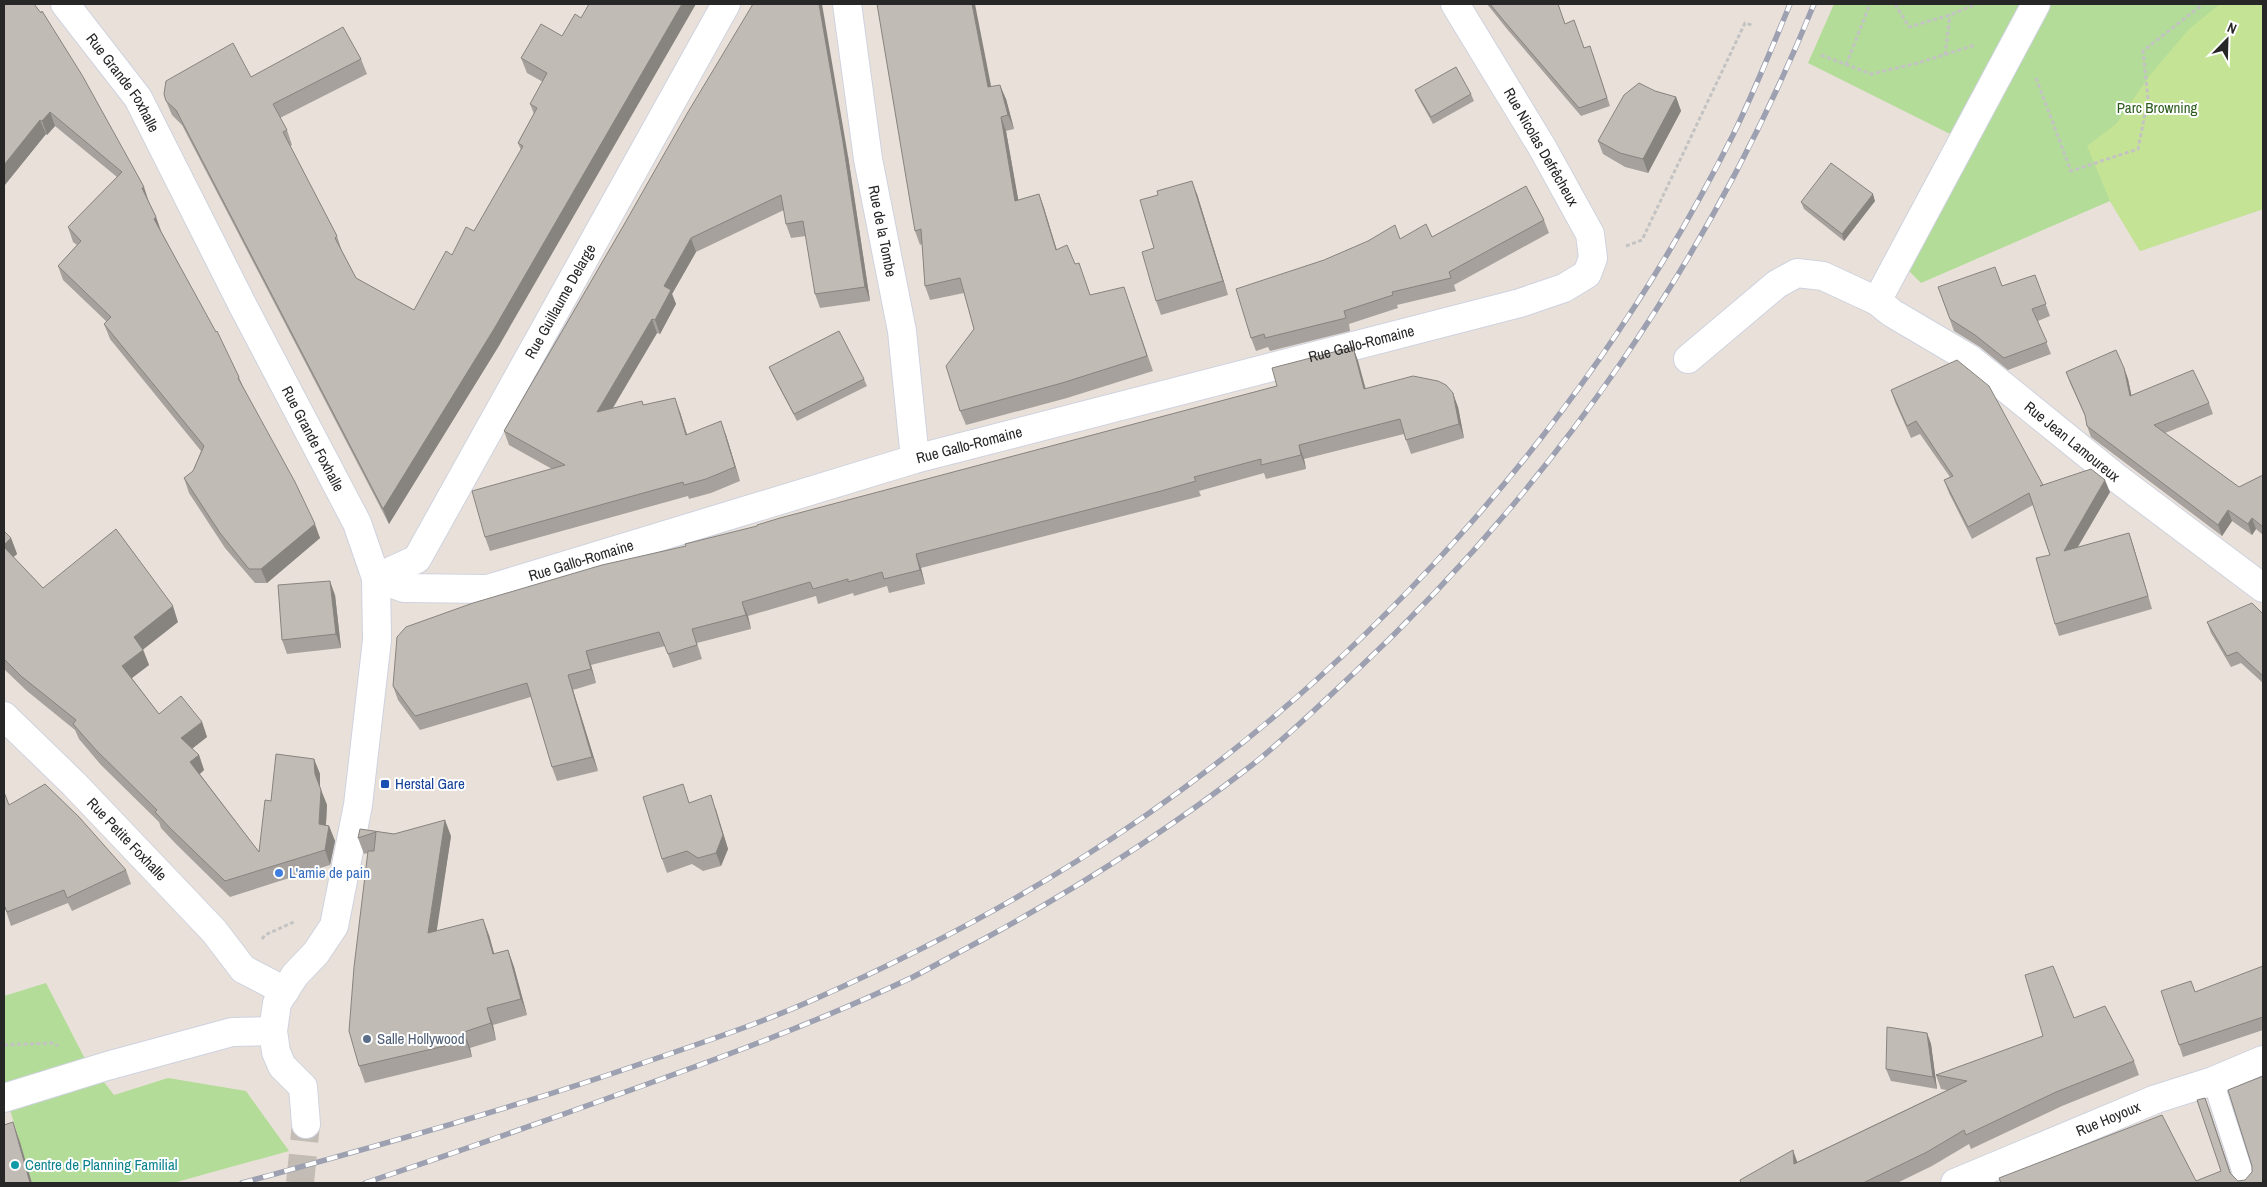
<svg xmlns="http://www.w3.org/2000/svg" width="2267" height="1187" viewBox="0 0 2267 1187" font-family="'Archivo Narrow',sans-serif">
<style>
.green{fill:#b2dc98}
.pitch{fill:#c5e394}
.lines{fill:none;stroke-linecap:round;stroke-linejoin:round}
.minor-tunnel{stroke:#c2bcb5;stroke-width:28;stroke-dasharray:28 14;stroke-linecap:butt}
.service-casing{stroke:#ced2df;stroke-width:22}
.minor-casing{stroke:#ced2df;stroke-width:30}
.tertiary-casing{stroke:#ced2df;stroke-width:30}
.path{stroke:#c3c3c3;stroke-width:3;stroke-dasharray:4 2.5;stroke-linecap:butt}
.service{stroke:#fff;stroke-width:20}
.minor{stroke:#fff;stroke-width:28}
.tertiary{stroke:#fff;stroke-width:28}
.rail-casing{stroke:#9ca0b0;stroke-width:5.5}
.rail{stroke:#fff;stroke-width:4;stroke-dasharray:11;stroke-linecap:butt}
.wall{fill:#a6a19d}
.shaded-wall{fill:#87837f}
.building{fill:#c1bbb6;stroke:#87837f}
.transit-dot{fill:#1a4fb4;stroke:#fff;stroke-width:2}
.shop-dot{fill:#3f7fe0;stroke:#fff;stroke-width:2}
.service-dot{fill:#5c6f8a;stroke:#fff;stroke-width:2}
.culture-dot{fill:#0f9aa8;stroke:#fff;stroke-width:2}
.labels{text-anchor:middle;stroke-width:4;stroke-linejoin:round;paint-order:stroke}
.street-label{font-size:15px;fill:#272727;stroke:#fff}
.park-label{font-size:15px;fill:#2d5d1d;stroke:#fff}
.transit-label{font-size:15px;fill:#164399;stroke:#fff;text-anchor:start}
.shop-label{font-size:15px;fill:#366cbe;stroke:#fff;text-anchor:start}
.service-label{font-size:15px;fill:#4e5e75;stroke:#fff;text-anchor:start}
.culture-label{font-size:15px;fill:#0d838f;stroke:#fff;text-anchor:start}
</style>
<rect width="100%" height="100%" fill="#e9e1d9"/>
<g class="green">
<path d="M1834,4h429v205l-123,42 -30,-50 -189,82 -18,-18 61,-124 -156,-78z"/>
<path d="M46,983l37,72 31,40 54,-17 78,13 43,60 -116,32h-141l-28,-93v-94z"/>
</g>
<path class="pitch" d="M2220,4h43v205l-123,42 -30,-50 -23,-55 29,-22 34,-49 39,-46z"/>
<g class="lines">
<path class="minor-tunnel" d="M300,1183l6,-59"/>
<defs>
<path id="service" d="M2213,1081l33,102"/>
<g id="minor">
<path id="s1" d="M847,4l21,155 34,172 13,128"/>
<path d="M1877,301l159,-297"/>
<path id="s2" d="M1688,359l89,-75 20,-11 26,3 54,25 15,12 78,46 148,120 145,109"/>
<path id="s3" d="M376,578l28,10 84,1 427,-130 605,-156 44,-15 23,-14 6,-16 -3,-24 -48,-87 -87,-143"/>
<path id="s4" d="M376,578l41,-19 309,-555"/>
<path id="s5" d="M4,716l70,68 140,147 29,38 42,22"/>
<path d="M4,1098l103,-32 125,-34 41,-1"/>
<path d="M306,1124l-3,-37 -21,-21 -6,-14 -3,-21 4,-28 18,-28 21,-22 18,-27 24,-121 19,-165 -1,-62"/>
</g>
<g id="tertiary">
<path id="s6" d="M65,4l73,94 105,208 114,217 19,55"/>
<path id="s7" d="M1955,1183l201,-84 57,-18 50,-21"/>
</g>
</defs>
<use href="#service" class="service-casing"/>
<use href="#minor" class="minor-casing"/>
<use href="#tertiary" class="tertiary-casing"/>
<g class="path">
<path d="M1897,4l-1,2 13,21 41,-12 26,-11"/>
<path d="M1821,55l50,19 47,-11 57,-18"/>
<path d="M1945,55l5,-40"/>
<path d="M1846,65l24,-61"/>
<path d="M2036,78l35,93 67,-22 10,-50 -5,-48 60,-47"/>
<path d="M1626,246l16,-6 103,-217 7,2"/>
<path d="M262,939l3,-4 31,-14"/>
<path d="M4,1045l48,-2 6,3"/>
</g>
<use href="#service" class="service"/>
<use href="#minor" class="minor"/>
<use href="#tertiary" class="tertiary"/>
<defs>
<g id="rail">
<path d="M242,1183c134,-37 269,-74 401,-120 58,-20 116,-39 172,-64 90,-40 178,-85 262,-138 277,-174 509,-434 656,-726 21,-43 39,-87 57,-131"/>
<path d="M365,1183c83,-28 166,-57 249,-87 101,-36 202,-73 299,-119 23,-12 46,-25 69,-37 94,-51 185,-109 270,-175 35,-28 68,-60 101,-91 201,-188 358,-416 461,-670"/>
</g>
</defs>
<use href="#rail" class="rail-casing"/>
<use href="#rail" class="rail"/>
</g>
<g class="wall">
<path d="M4,4l145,198 7,15 5,14 78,146 5,12 76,149 -53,45h-12l-30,-35 -36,-55 -5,-15 9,-7 8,-20 -91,-112 -6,-15 3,-2 -44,-42 -5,-14 19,-21 -4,-3 -5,-15 49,-50 -62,-51 -8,9 -1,-1 -42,52z"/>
<path d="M1487,4h71l7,20 19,24 9,6 17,52 -29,10 -74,-87z"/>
<path d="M562,36l-62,308 -111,180 -207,-399 -10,-10 -6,-14 85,-24 110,-18 6,15 -87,44 7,12 5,15 -2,1 47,90 5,15 14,27 58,32 38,-55 22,-24 47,-81 -3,-7 16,-29 -4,-10 13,-22 -16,-9 -6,-15z"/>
<path d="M991,86l15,13 8,30 -8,2 12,69 21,-6 5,14 13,42 18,14 9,13 6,18 39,6 24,70 -86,27 -101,27 -6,-14 14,-82 -10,-36 -34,7 -5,-14 -3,-42 -2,1 -5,-14z"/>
<path d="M1415,90l56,4 3,7 -41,23 -15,-27z"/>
<path d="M1655,91l21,6 5,14 -33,62 -23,-6 -22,-13 -5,-13z"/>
<path d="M848,156l22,145 -50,7 -5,-14 -9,-58 -15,2 -5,-14 -2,-14 -88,42 -24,42 4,10 -16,30 -3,-1 -44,75 31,-3 36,7 7,22 39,1 14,46 -29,12 -22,6 -1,-3 -198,55 -5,-14 67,-68 -43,-24 -5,-14 121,-208z"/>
<path d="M1197,194l31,101 -67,20 -5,-14z"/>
<path d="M1875,201l-31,40 -40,-32 -3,-7z"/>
<path d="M1544,220l5,13 -95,52 2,6 -59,14 1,3 -49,16 1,7 -80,20 -2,-4 -12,4 -5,-13 149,-99 32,-2z"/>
<path d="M2035,275l15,41 -12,5 13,33 -43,16 -28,-23 -26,-16 -16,-44 64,-1z"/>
<path d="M1353,347l5,14 8,28 92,18 6,31 -53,16 -7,-20 -100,25 2,10 -40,10 -2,-6 -65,18 2,5 -280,72 4,16 -36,9 -2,-7 -33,10 -1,-3 -35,11 -2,-8 -68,20 3,13 -54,14 5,16 -29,9 -8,-22 -74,19 5,18 -23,7 25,81 -41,10 -5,-14 -21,-70 -111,33 -22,-30 -5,-14 293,-140 591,-160z"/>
<path d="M769,367l95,12 3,7 -70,35 -25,-47z"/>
<path d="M2124,368l4,11 3,16 78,8 4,11 -48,19 74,54 24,-12v60l-7,-6 -4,6 -20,-14 -10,15 -131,-99 -4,-11 -1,-8 -16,-35 -4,-11z"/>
<path d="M1891,390l152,96 67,6 -32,55 51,-14 4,12 19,64 -93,27 -4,-12 -5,-69 -17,-50 -61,34 -23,-46 -5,-13 6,-3 -30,-43 -9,4 -16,-36z"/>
<path d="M4,531l7,7 6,16 -4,3 30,31 135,34 -35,27 6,16 -17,13 27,36 43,8 5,15 -15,12 7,6 5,15 -4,4 59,78 12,-51 43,-42 6,15v13l7,18 -1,20 3,1 6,15 -5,24 -100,32 -54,-53 -15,-16 -2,-6 -58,-57 -22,-26 -4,-9 -48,-39 -22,-21h-1z"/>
<path d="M335,595l6,53 -54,6 -5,-14z"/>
<path d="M2263,614v69l-22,-20 -10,4 -20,-34 -4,-11z"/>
<path d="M689,802l27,7 12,40 -7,17 -18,5 -11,-7 -25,9 -5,-14z"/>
<path d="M9,805l117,65 5,14 -59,27 -4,-8 -57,23 -7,-21z"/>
<path d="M360,829l34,5 57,2 -15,95 53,4 5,19 14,-4 6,17 13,48 -34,10 3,15 -26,8 2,9 -107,26 -6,-17 9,-213 -4,1 -6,-16z"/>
<path d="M2263,966v64l-80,27 -4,-12z"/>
<path d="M2074,1018l60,43 5,14 -77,31 -91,43 -2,-5 -37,22 -35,17h-156l56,-21 150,-72 -6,-1 -5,-14 107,-39z"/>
<path d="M1927,1033l4,11 6,45 -46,-8 -5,-12z"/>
</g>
<g class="shaded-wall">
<path d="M682,4h14l-196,340 -111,180 -6,-15z"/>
<path d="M819,4h3l26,152 22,145 -5,-14z"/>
<path d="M972,4h3l19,97 -6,-14z"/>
<path d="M1000,85l6,14 8,30 -6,-14z"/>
<path d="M1676,97l5,14 -33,62 -5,-14z"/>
<path d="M50,112l5,14 -8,9 -5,-14z"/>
<path d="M1001,117l5,14 15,84 -6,-14z"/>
<path d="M40,120l6,14 -42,52v-21z"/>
<path d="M1192,181l5,13 31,101 -5,-14z"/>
<path d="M144,187l5,15 -7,-14z"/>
<path d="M1039,194l5,14 17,57 -5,-15z"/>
<path d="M1873,194l2,7 -31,40 -2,-7z"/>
<path d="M156,217l5,14 -7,-12z"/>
<path d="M691,238l5,14 -24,42 4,10 -16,30 -5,-14 9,-34z"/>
<path d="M652,319l5,14 -55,93 -5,-14z"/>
<path d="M1353,347l5,14 11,42 -5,-14z"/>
<path d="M2124,368l4,11 6,28 -4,-11z"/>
<path d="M1453,393l5,14 6,31 -5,-14z"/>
<path d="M675,398l5,14 11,36 -5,-13z"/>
<path d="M721,421l5,14 14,46 -5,-14z"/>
<path d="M1299,445l5,14 2,10 -5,-14z"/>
<path d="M2105,480l5,12 -42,71 -4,-12z"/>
<path d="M2228,510l4,11 -10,15 -4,-11z"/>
<path d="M2252,518l4,11 -4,6 -4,-11z"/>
<path d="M315,524l5,14 -53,45 -6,-14z"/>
<path d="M2129,533l4,12 19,64 -4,-13z"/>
<path d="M11,538l6,16 -8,7 -5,-13v-3z"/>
<path d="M916,554l5,14 4,16 -5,-14z"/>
<path d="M330,581l5,14 6,53 -5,-14z"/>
<path d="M742,602l6,14 3,13 -5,-14z"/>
<path d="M173,606l5,16 -38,30 -6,-15z"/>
<path d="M143,650l6,15 -21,16 -6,-15z"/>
<path d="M586,651l5,14 5,18 -5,-14z"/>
<path d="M568,675l5,15 25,81 -6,-14z"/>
<path d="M202,722l5,15 -21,16 -5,-15z"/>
<path d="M199,755l5,15 -8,7 -6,-15z"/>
<path d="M314,759l6,15v16l-5,-16z"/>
<path d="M321,790l6,15 -2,35 -6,-16z"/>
<path d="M711,795l17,54 -7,17 -5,-13z"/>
<path d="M445,820l6,16 -17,113 -6,-16z"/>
<path d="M329,826l6,15 -5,24 -5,-15z"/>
<path d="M483,919l6,16 10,36 -6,-17z"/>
<path d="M508,950l6,17 13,48 -6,-16z"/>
<path d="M487,1008l6,17 3,15 -5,-17z"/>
<path d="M464,1032l6,16 2,9 -6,-16z"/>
<path d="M1927,1033l4,11 6,45 -4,-12z"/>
<path d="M2205,1098l5,13 24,72 -4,-10z"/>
<path d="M13,1122l7,20 12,41h-2z"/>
<path d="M1793,1150l5,14h-4z"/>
</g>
<g class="building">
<path d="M4,4h30l7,9 1,-2 40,64 62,112 -2,1 14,29 -2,2 62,113 1,-1 22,46 -1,1 57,104 20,42 -54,45h-12l-29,-36 -36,-55 9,-7 11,-25 -100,-122 7,-7 -53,-51 23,-25 -13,-14 54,-55 -72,-60 -8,9 -2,-1 -36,45z"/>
<path d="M589,4h93l-188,325 -111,180 -207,-399 -10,-9 -2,-7 2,-13 67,-38 18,34 92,-50 18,32 -88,45 14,26 -4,2 54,104 -2,2 21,40 58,32 32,-59 6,4 14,-28 8,4 49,-85 -5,-3 19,-35 -7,-4 17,-31 -26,-15 20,-34 21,12 13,-22 6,4z"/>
<path d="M753,4h66l24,138 22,145 -50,7 -12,-73 -17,3 -5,-29 -90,43 -27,48 7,4 -16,30 -3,-1 -55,93 45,-11 1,4 32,-7 11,37 35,-14 14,46 -29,12 -22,6 -1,-3 -198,55 -13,-46 93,-26 -61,-34 121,-208 63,-111z"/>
<path d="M877,4h95l16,83 12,-2 8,30 -7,2 14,84 24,-7 17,56 11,-5 8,19 4,-1 11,32 34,-8 23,69 -85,27 -102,28 -14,-45 28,-37 -14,-51 -35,8 -4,-57 -6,2z"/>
<path d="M1490,4h68l7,20 9,-4 10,28 6,-2 17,52 -28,10 -75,-87z"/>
<path d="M1456,67l15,27 -40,23 -16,-27z"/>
<path d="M1639,83l16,8 21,6 -33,62 -23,-6 -22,-12 26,-46z"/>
<path d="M1831,163l42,31 -31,40 -41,-32z"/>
<path d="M1192,181l31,100 -67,20 -14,-49 12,-4 -14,-48 18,-5 -1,-4z"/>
<path d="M1526,186l18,34 -95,52 2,6 -59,14 1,3 -49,16 2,7 -81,20 -1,-4 -13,4 -15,-49 88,-29 44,-19 27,-16 5,14 26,-15 6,13z"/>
<path d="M1995,267l7,19 33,-11 11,29 -14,5 15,33 -43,16 -29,-23 -25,-16 -12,-32z"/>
<path d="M839,331l25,48 -70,35 -25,-47z"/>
<path d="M1353,347l11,42 49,-13 25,5 8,4 7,8 6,31 -53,16 -6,-21 -101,26 2,10 -40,10v-6l-67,18 2,4 -35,10 -245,63 4,16 -36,9 -2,-7 -34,10v-3l-35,10 -3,-7 -68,20 4,13 -54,14 5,16 -29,9 -9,-22 -73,19 5,18 -23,6 24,82 -40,10 -25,-84 -112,33 -22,-30 4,-49 9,-10 67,-24 129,-38 84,-19 -1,-2 72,-18v-1l23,-7 497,-132 -5,-18z"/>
<path d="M2116,350l8,18 6,28 63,-26 16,33 -55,22 85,62 24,-12v52l-11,-9 -4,6 -20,-14 -10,15 -131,-99 -2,-11 -19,-43z"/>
<path d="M1957,360l32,26 54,99 -3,1 51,-17 14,11 -41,71 65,-18 19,63 -93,28 -19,-66 14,-3 -21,-62 -61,34 -24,-47 9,-4 -37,-55 -9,5 -16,-36z"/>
<path d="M116,529l57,77 -39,31 9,13 -21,16 37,48 22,-18 21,26 -21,16 18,17 -9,7 69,90 6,-52 6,1 5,-47 38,5 1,15 6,16 -2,34 10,2 -4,24 -100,31 -55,-53 -15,-16 2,-2 -61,-60 -23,-26 3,-4 -55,-44 -17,-17v-112l39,41z"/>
<path d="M4,531l7,7 -7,7z"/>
<path d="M330,581l6,53 -54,6 -4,-55z"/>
<path d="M2252,603l11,11v62l-26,-24 -10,4 -20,-34z"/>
<path d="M45,784l34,33 47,53 -59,28 -3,-8 -57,22 -3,-7v-113l5,13z"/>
<path d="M683,784l6,19 22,-8 12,40 -7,18 -18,5 -11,-7 -25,8 -19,-62z"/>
<path d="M445,820l-17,113 55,-14 10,35 15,-4 13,49 -34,9 4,15 -27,9 2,9 -107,25 -10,-35 5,-64 14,-116h6l2,-19 -18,6 2,-9 34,5z"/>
<path d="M2053,966l21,52 31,-12 29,55 -78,31 -90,43 -2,-5 -37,22 -64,31h-122l-1,-3 53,-30 1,14 173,-83 -31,-6 107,-39 -18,-61z"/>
<path d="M2263,966v51l-84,28 -18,-54 30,-10 4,11z"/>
<path d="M1887,1027l40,6 6,44 -47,-8z"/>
<path d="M2263,1076v107h-262l-2,-5 163,-63 34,66 25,-10 -24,-71 8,-2 25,75 8,8 7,-1 7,-8v-6l-24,-76z"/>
<path d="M13,1122l17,61h-26v-58z"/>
</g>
<rect class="transit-dot" x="380" y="779" width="10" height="10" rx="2.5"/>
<circle class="shop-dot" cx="279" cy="873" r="5"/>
<circle class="service-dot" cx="367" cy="1039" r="5"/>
<circle class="culture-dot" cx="15" cy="1165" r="5"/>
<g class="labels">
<g class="street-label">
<text dy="5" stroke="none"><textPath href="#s6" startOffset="98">Rue Grande Foxhalle</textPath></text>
<text transform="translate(1541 147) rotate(60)" y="5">Rue Nicolas Defrêcheux</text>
<text dy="5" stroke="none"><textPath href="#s1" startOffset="230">Rue de la Tombe</textPath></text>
<text dy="5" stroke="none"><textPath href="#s4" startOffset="340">Rue Guillaume Delarge</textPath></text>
<text dy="5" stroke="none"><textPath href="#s3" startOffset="1021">Rue Gallo-Romaine</textPath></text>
<text dy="5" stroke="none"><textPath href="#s6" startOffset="502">Rue Grande Foxhalle</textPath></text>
<text dy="5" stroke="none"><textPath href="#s2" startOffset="466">Rue Jean Lamoureux</textPath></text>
<text dy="5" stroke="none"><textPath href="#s3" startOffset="616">Rue Gallo-Romaine</textPath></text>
<text dy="5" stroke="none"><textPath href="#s3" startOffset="211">Rue Gallo-Romaine</textPath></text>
<text dy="5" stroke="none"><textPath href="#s5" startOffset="174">Rue Petite Foxhalle</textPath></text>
<text dy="5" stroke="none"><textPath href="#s7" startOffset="166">Rue Hoyoux</textPath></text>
</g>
<g class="park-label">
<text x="2157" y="113">Parc Browning</text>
</g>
<g class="transit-label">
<text x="395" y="789">Herstal Gare</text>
</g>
<g class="shop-label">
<text x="289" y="878">L'amie de pain</text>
</g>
<g class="service-label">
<text x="377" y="1044">Salle Hollywood</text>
</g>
<g class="culture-label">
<text x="25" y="1170">Centre de Planning Familial</text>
</g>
</g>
<rect width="2267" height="1187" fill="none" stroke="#272727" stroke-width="10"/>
<g transform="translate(2227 40) rotate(23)" stroke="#ffffff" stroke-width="4" paint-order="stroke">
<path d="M0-4L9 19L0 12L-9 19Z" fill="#272727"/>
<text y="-8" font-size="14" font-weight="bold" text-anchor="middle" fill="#272727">N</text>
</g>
</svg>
